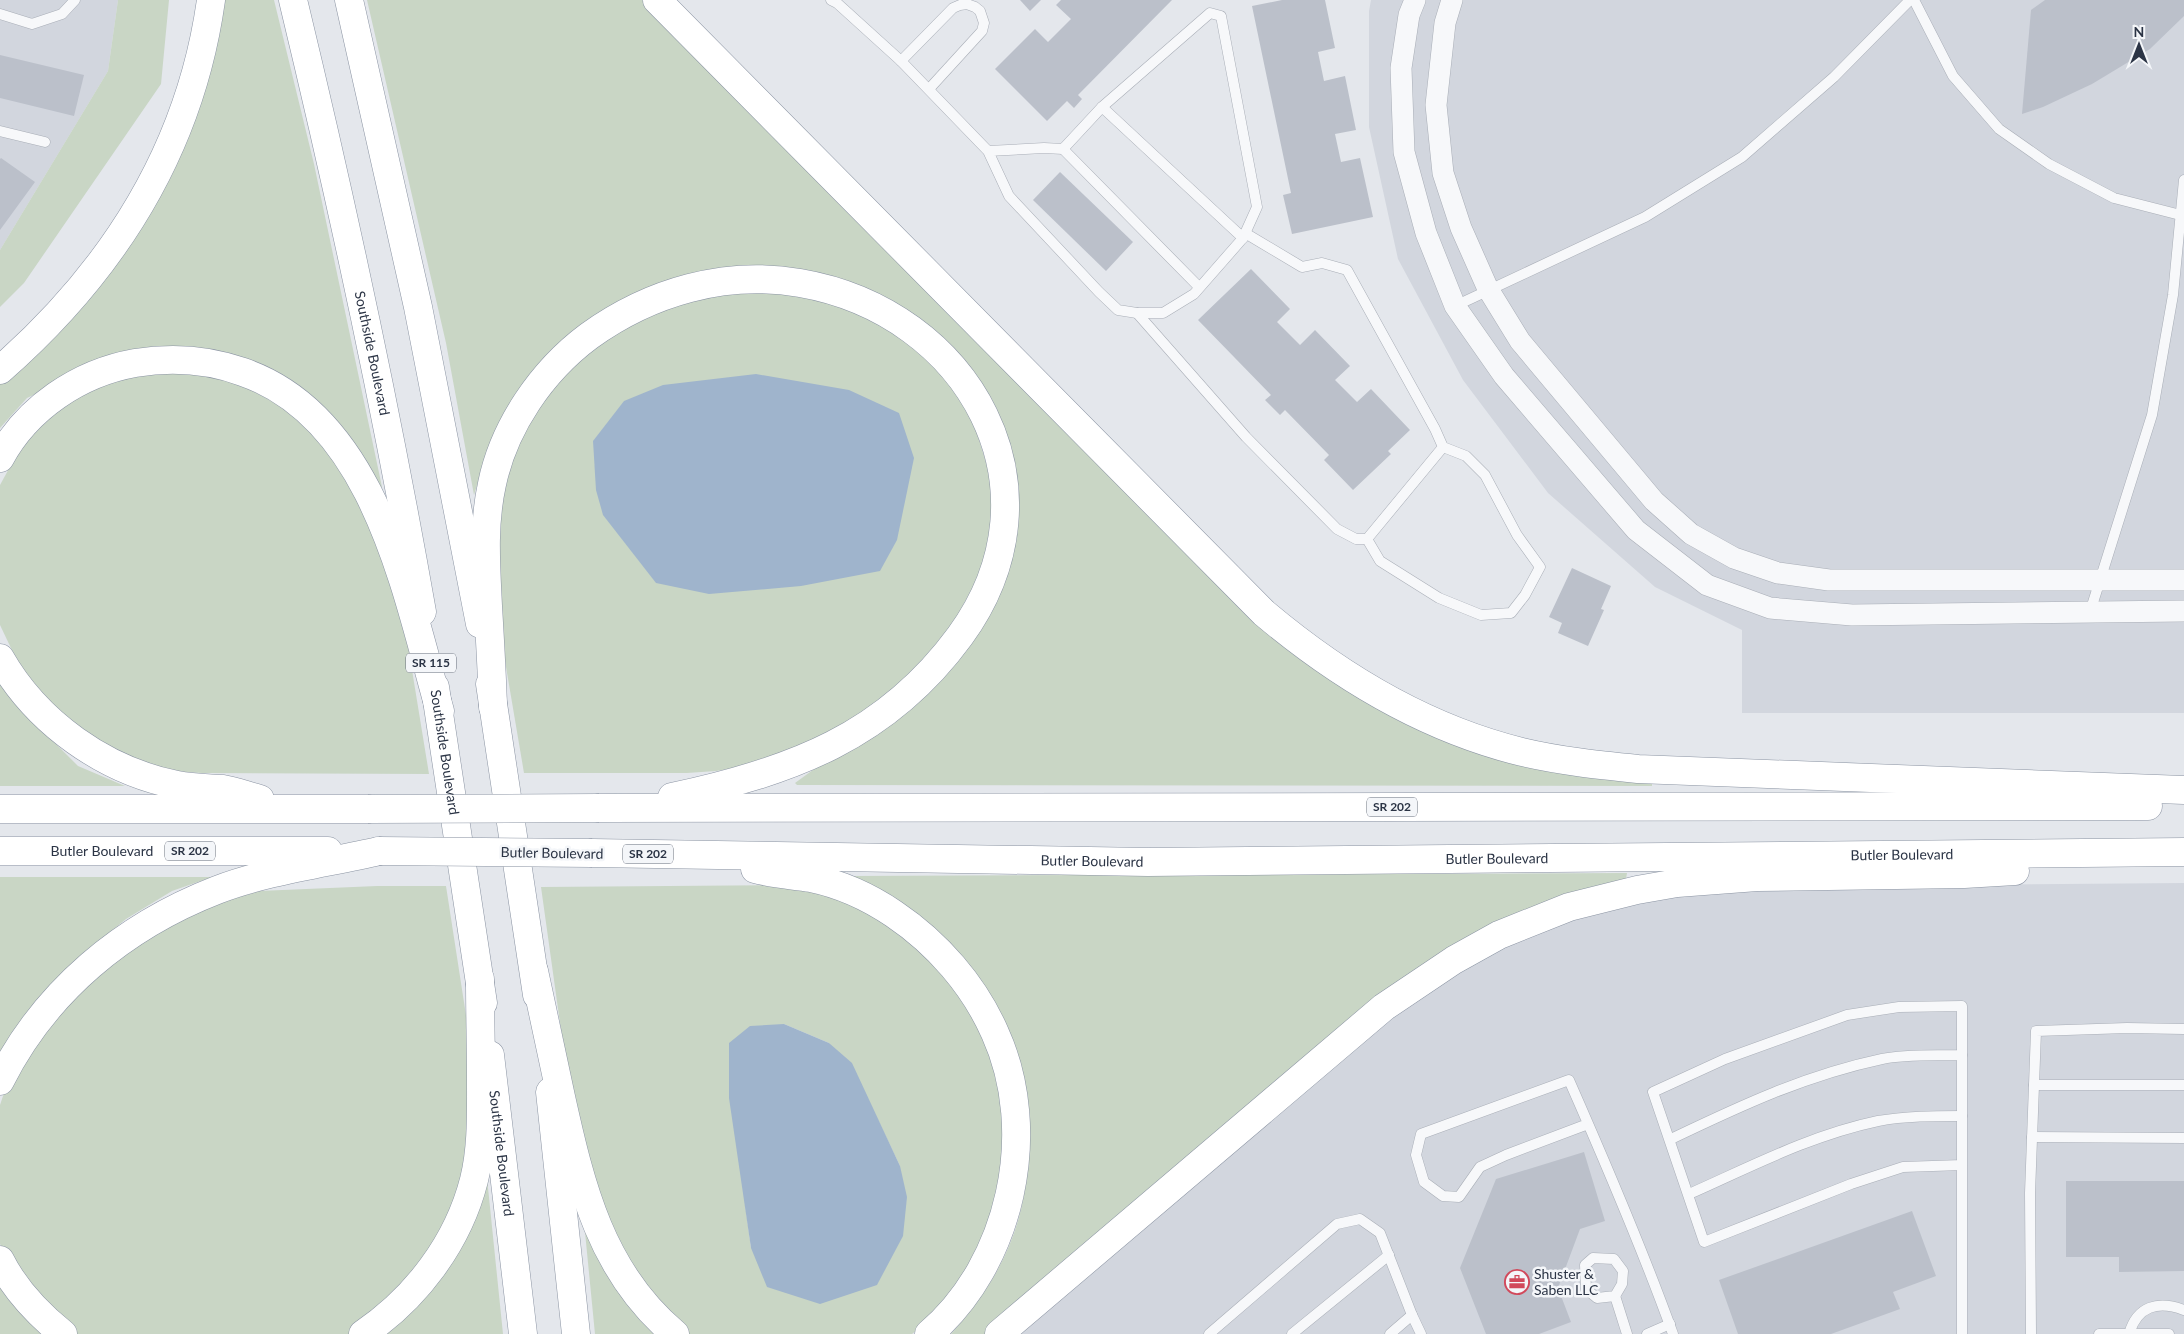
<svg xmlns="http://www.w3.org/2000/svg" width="2184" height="1334" viewBox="0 0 2184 1334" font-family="Lato,sans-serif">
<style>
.built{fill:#d2d6de}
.green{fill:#c9d6c5;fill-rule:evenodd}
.water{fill:#9fb4cc}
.building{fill:#bbc0ca}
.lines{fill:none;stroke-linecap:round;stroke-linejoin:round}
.service-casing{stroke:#a9aeb7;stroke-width:11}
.minor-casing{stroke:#a9aeb7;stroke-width:22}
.trunk-casing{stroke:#8b94a3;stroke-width:29}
.motorway-casing{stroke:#8b94a3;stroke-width:29}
.service{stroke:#f7f8fa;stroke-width:10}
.minor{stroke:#f7f8fa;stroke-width:21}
.trunk{stroke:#fff;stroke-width:28}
.motorway{stroke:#fff;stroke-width:28}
.motorway-bridge-casing{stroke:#8b94a3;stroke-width:29;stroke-linecap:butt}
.motorway-bridge{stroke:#fff;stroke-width:28}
.labels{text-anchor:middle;stroke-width:5;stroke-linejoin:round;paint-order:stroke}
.shield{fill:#f4f6f9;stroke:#676e7b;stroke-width:1}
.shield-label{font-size:12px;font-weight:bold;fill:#2b3445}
.street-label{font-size:14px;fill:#2b3445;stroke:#f4f6f9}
.poi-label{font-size:14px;fill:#2b3445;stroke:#f4f6f9;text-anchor:start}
</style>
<rect width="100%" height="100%" fill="#e4e7ec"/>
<g class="built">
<path d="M0,0h118l-10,71 -108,179z"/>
<path d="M1371,0h813v713h-442v-83l-87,-43 -107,-94 -85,-113 -65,-121 -29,-132v-116z"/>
<path d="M2184,883v451h-1173l368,-312 84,-59 148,-61 106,-15z"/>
</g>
<g class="green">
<path d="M118,0h51l-8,84 -137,199 -24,24v-57l108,-179z"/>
<path d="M218,0h56l40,164 68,323h-4l-150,-130 -175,29 -26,12 -27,30v-49l128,-143z"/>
<path d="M367,0h275l170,171 537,515 303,94v6l-855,-1 -2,-2 88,-64 117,-153 -17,-167 -147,-113 -207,15 -143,155 -12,39 -28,-152z"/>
<path d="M785,289l85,27 62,44 37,47 27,88 -14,75 -29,54 -45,53 -51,43 -97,44 -44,7 -29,2h-163l-28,-165 -3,-70 25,-105 61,-81 99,-54z"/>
<path d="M166,367l62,10 70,39 56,68 50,137 25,153 -227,-1 -30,-2 -29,-8 -29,-13 -46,-31 -27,-26 -22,-28 -19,-40v-140l23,-42 26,-30 48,-30z"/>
<path d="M0,683l13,18 65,65 47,20h-125z"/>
<path d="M1627,873l-1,6 -127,47 -511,408h-37c57,-63 81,-124 77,-209 -1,-19 -1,-39 -7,-57 -3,-11 -8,-22 -12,-33l-159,-159z"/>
<path d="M0,877h212l-40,14 -46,28 -44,36 -82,107z"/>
<path d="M787,885l54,12 62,38 44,43 23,34 13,23 16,47 6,60 -8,59 -21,57 -40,56 -24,20h-225l-6,-4 -65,-84 -43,-130 -32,-229zM784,1024l45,19 50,79 21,44 -149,82 -6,-44z"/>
<path d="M377,886h69l26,168 -1,86 -16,67 -38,67 -63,60h-278l-66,-70 -10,-20v-139l7,-21 24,-40 88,-91 89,-47 51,-15z"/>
<path d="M487,1178l16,156h-122z"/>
<path d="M585,1232l4,7 73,95h-67z"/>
<path d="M0,1277l50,57h-50z"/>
</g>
<g class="water">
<path d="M756,374l93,16 50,23 15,45 -17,82 -17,31 -79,15 -92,8 -53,-11 -53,-68 -7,-25 -3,-49 31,-40 39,-16z"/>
<path d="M784,1024l45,19 23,20 48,103 7,31 -4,39 -26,49 -57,19 -53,-17 -16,-39 -22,-150v-55l21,-17z"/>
</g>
<g class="building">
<path d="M1020,0h21l-11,11z"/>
<path d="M1061,0h111l-94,95 4,4 -8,9 -7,-7 -20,20 -52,-52 40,-40 13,13 23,-23 -15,-14z"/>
<path d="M1282,0h43l10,48 -17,4 6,29 21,-5 11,54 -21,4 6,28 19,-4 13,59 -81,17 -9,-39 8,-2 -39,-187z"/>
<path d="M2045,0h139v16l-34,33 -58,35 -49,23 -21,7 9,-104z"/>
<path d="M0,55l84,20 -10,41 -74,-18z"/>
<path d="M1,158l34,24 -35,48v-71z"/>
<path d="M1060,172l73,70 -27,29 -73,-71z"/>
<path d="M1251,269l39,40 -13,13 23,23 15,-15 35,36 -15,14 22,22 14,-13 39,41 -22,21 3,3 -38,36 -29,-30 5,-5 -44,-45 -5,5 -15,-15 6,-5 -73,-75z"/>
<path d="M1572,568l39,18 -10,23 3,1 -16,36 -30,-13 4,-10 -13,-6z"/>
<path d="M1584,1152l21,69 -25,8 -22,59 13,34 -32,12h-53l-26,-66 36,-89z"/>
<path d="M2066,1181h118v90l-65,1v-15h-53z"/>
<path d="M1912,1211l24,65 -43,16 7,17 -69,25h-93l-19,-54z"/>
</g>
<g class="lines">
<defs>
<g id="service">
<path d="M831,0l6,3 64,58 87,90 21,45 90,96 19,18 19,3h26l31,-19 49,-56 14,-31 -36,-191 -11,-3 -108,94 -39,42 -19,-1 -56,3"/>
<path d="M1914,0l39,76 46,53 50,35 65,34 70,18"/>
<path d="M0,14l32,10 30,-10 13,-14"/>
<path d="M901,61l52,-53 7,-3 7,-1 8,3 5,4 4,12 -2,8 -53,58"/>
<path d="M1102,107l141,131"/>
<path d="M0,131l45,11"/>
<path d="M1063,149l136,138"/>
<path d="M1455,306l190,-89 97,-60 92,-80 76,-77"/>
<path d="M1137,313l109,124 91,92 19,10h11l76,-92 -8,-18 -88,-159 -25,-7 -20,4 -57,-34"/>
<path d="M1367,539l13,22 59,37 42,17 30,-2 14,-18 15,-28 -23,-32 -32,-60 -19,-19 -23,-9"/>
<path d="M2090,612l62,-197 21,-120 11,-115"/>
<path d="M2034,1085h150"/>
<path d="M1588,1124l-82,31 -26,12 -21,30 -16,-1 -19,-14 -8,-27 5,-21 148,-54c37,84 73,168 104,254"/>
<path d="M2032,1137l152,1"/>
<path d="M1671,1139c69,-33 135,-64 211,-80 25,-5 54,-3 80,-4"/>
<path d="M1962,1165l-59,2 -52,17 -147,58 -51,-150 72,-33 122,-44 52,-8 63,-1v328"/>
<path d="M1689,1194c61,-27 122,-59 189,-73 27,-5 56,-5 84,-5"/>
<path d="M1593,1258l21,1 9,12 -1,13 -7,12 -18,2 -11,-9 -1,-24z"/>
<path d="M1615,1296l12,38"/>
<path d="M1209,1334l128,-110 23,-5 20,14 32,82"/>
<path d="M1292,1334l97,-79"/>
<path d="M1390,1334l22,-19 9,19"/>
<path d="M1647,1334l23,-10"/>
<path d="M2031,1334l-1,-141 6,-162 91,-3 57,1"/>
<path d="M2099,1334h70"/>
<path d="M2129,1334c8,-28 29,-34 55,-24"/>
</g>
<g id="minor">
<path d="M1415,0l-6,15 -8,53 3,84 22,81 29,73 49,70 132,154 71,55 63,23 82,7 332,-4"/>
<path d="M1452,0l-7,23 -9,82 7,68 18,55 27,61 32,52 134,160 37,33 43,24 44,15 51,7h355"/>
</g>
<g id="trunk">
<path id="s1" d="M293,0c49,203 93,407 129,612"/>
<path d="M349,0l69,307 62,317"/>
<path d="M490,684l47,311"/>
<path id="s2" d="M435,687l48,316"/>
<path id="s3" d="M490,1055l33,279"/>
<path d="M550,1092l26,242"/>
</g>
<g id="motorway">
<path d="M657,0l607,613c76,64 160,115 258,139 38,9 77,13 116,17l546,21"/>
<path d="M0,370c113,-99 190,-220 211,-370"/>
<path d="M0,458c27,-50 79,-85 135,-95 37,-6 72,-4 108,9 132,46 163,220 197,339"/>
<path d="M0,658c37,65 105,113 177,127 15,3 31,3 46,4 12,2 25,7 37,10"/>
<path d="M493,707c-1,-34 -3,-67 -5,-101 -2,-41 -5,-82 4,-122 12,-58 50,-113 97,-148 61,-44 136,-66 211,-53 169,29 268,205 160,353 -74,101 -170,136 -288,161"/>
<path d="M599,808l1549,-2"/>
<path d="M0,809h368"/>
<path id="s4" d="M0,851h328"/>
<path id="s5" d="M592,853l556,9 1036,-10"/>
<path d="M755,869c18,5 37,6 56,9 29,6 58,19 83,36 43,29 80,71 101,119 45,99 16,231 -66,301"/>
<path d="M534,971c9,42 18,84 27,126 20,90 40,175 114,237"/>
<path d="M0,1081c45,-90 124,-155 217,-191 49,-19 110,-27 162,-39"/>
<path d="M0,1260c15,30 37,53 63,74"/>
<path d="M363,1334c53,-36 95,-91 111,-154 8,-32 7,-66 7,-99 0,-34 -1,-68 -1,-102"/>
<path d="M999,1334l385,-327 70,-47 45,-25 70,-28 68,-17 40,-7 80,-6 207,-3 51,-3"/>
</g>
</defs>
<use href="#service" class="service-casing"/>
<use href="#minor" class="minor-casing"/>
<use href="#trunk" class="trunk-casing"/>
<use href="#motorway" class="motorway-casing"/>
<use href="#service" class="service"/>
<use href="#minor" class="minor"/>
<use href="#trunk" class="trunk"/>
<use href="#motorway" class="motorway"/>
<defs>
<g id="motorway-bridge">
<path d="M368,809l231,-1"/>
<path d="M379,851l213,2"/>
</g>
</defs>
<use href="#motorway-bridge" class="motorway-bridge-casing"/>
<use href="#motorway-bridge" class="motorway-bridge"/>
</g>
<defs>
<symbol id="office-ring" viewBox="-11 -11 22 22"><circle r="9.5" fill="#f4f6f9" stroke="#d1495b" stroke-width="1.5"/><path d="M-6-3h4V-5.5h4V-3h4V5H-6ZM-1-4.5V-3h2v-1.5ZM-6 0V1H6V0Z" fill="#d1495b"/></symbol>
</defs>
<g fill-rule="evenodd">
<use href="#office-ring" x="1503" y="1268" width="28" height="28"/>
</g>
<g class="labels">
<g class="shield">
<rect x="406" y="653.5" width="50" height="19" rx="4"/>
<rect x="1367" y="797.5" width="50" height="19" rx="4"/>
<rect x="165" y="841.5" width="50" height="19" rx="4"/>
<rect x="623" y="844.5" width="50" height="19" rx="4"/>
</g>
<g class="shield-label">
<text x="431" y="667">SR 115</text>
<text x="1392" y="811">SR 202</text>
<text x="190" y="855">SR 202</text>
<text x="648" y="858">SR 202</text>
</g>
<g class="street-label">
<text dy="5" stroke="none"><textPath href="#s1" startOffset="362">Southside Boulevard</textPath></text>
<text dy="5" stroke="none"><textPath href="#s2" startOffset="66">Southside Boulevard</textPath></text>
<text dy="5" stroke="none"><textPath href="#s4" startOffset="102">Butler Boulevard</textPath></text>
<text transform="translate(552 853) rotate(1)" y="5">Butler Boulevard</text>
<text dy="5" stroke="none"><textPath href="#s5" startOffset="1310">Butler Boulevard</textPath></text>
<text dy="5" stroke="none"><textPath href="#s5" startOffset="905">Butler Boulevard</textPath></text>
<text dy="5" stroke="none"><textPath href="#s5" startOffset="500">Butler Boulevard</textPath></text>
<text dy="5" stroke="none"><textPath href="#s3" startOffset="99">Southside Boulevard</textPath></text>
</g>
<g class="poi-label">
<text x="1534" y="1279">Shuster &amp;<tspan x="1534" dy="16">Saben LLC</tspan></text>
</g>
</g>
<g transform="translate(2139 45)" stroke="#f4f6f9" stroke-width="4" paint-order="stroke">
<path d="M0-4L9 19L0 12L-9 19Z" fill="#2b3445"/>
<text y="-8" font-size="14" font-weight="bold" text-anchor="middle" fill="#2b3445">N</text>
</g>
</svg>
